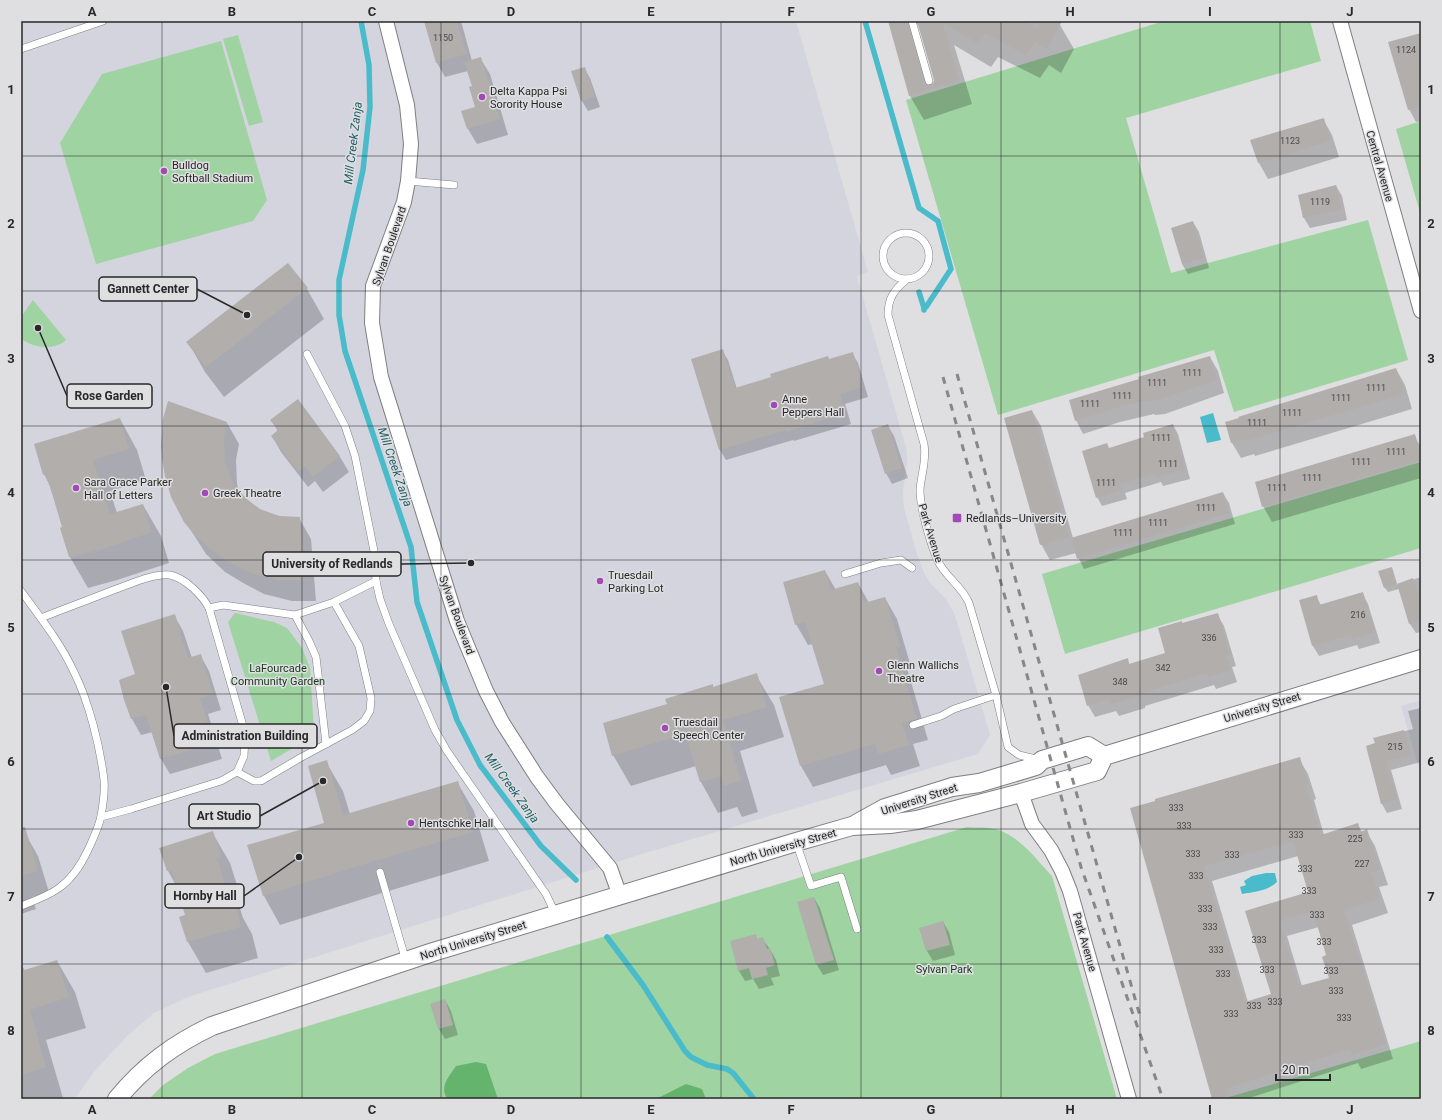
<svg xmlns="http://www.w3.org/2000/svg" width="1442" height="1120" viewBox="0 0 1442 1120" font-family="Roboto,sans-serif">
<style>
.built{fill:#d4d4de}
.green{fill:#9fd3a2}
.forest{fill:#65b46d}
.water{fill:#49bbca}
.shadow{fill:#0003;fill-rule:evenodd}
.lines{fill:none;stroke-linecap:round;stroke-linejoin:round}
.stream{stroke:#49bbca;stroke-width:5.5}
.building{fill:#b1aeac;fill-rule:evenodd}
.service-casing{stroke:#7f7f82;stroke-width:8}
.minor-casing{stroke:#7f7f82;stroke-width:16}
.tertiary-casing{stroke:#7f7f82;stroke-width:20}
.service{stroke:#fff;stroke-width:7}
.minor{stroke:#fff;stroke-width:14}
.tertiary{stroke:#fff;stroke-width:18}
.rail{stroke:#878789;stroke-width:3;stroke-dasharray:7 7;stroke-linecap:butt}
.grid{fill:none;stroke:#282829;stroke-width:1;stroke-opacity:0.55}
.poi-dot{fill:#a349b5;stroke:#dfdfe2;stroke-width:1.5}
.labels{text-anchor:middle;stroke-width:3;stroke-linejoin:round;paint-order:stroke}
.number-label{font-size:9px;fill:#4a4a4a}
.poi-label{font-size:11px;fill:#282829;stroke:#dfdfe2;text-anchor:start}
.street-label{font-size:11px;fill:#282829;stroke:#dfdfe2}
.park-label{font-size:11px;fill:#153519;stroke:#dfdfe2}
.water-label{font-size:12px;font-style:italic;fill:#226169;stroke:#dfdfe2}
.leader{fill:none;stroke:#282829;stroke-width:1.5}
.callout-dot{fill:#282829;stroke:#dfdfe2;stroke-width:1.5}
.callout{fill:#dfdfe2;stroke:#282829;stroke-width:1.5}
.callout-label{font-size:12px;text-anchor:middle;font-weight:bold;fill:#282829}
.neatline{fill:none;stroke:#282829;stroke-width:1.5}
.grid-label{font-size:13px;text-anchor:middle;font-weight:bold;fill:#282829}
</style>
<rect width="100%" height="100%" fill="#dfdfe2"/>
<g class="built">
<path d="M21,21h775l72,251 -11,4 50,175v11l-4,30 1,16 13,46 7,19 7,11 15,15 9,16 35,120 -12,19 -339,101 -451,142 -34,16 -27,23 -33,36 -18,25v2h-55z"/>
<path d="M1421,700v75l-20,-69z"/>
</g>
<g class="green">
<path d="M1164,21h146l11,40 -195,57 45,155 197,-53 40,140 -174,52 -20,-62 -216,65 -92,-315z"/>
<path d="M238,35l25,87 -14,4 -26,-87z"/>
<path d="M221,41l46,159 -14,21 -157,43 -36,-121 42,-69z"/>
<path d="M1421,121v95l-25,-87z"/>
<path d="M33,300l33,40c-13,11 -31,8 -45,-1v-22z"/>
<path d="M1421,462v86l-356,106 -23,-80z"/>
<path d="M235,613l39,9 13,6 15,20 8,20 4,62 -4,8 -39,23 -43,-139z"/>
<path d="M967,827c7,1 15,0 22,1 27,3 45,29 63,48l65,223h-968l14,-14 25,-17 27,-14z"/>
<path d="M1421,1041v58h-199z"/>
</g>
<g class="forest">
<path d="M476,1062l10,2 12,35h-50c-10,-11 2,-24 8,-33z"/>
<path d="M686,1084l16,5 4,10h-50z"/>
</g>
<g class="water">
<path d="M1213,413l8,27 -14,3 -7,-26z"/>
<path d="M1266,873h9l2,9c-10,9 -22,10 -35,12l-2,-7 6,-2 -2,-4 8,-5z"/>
</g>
<g class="shadow">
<path d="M425,21h36l11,40 8,-3 10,16 18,61 -31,9 -9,-15 8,-22 -3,-20 -5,-16 -23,6 -8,-14z"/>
<path d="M889,21h42l-19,5 20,60 3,-3 1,-62h118l6,4 14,24 -13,24 -12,-8 -9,13 -42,-21 -7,10 -37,-22 18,59 -48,16 -14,-24z"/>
<path d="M1421,34v87l-5,1 -7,-13z"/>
<path d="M584,68l6,10 10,29 -12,4 -6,-10 -9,-29z"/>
<path d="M1323,119l9,16 7,22 -71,22 -9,-16 -7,-22z"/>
<path d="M1336,186l6,10 5,24 -37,8 -6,-10 -5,-22z"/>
<path d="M1193,222l6,10 10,36 -21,6 -6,-10z"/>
<path d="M307,289l17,30 -100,78 -19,-25 -17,-30z"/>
<path d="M722,350l6,10 9,29 115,-36 6,10 10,34 -23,7 6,20 -57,17 -1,-1 -67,20 -6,-10z"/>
<path d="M1210,357l8,14 6,22 -59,21 -10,1 -1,-1 -34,8 -37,12 -7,-14z"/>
<path d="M1396,369l9,16 7,24 -157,47 -1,-2 -13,4 -9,-15 -6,-20z"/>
<path d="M298,400l42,57 9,15 -26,20 -8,-11 -7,6 -27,-35 -9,-16 6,-4 -6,-12z"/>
<path d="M1032,411l9,15 32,112 150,-45 6,10 6,21 -151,45 -8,-16 -26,7 -9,-16z"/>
<path d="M120,419l17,31 9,30 -36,11 7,22 26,-8 18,31 8,27 -52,17 -29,8 -18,-31 -9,-29 2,-1 -12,-39 -7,-14z"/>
<path d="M227,423l12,21 -3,16 1,24 3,10 20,16 10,4 18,4h11l12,21 5,62h-24l-28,-7 -19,-10 -20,-12 -19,-18 -28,-44z"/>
<path d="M1173,425l5,9 12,45 -27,7 -2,-4 -36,11 2,6 -25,7 -5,-9 12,-48 37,-11z"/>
<path d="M888,426l6,10 14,42 -16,6 -6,-11z"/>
<path d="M1414,436l7,11v31l-149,44 -9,-16z"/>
<path d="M1391,568l6,17 24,-8v55l-5,1 -6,-9 -11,-35 -11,3 -3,-4z"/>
<path d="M825,571l11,19 22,-7 11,20 16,-5 12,21 14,48 -4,1 21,72 -15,4 7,22 -29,9 -5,-10 -73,22 -12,-21 24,-82 -12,-40 -5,1 -12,-21z"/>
<path d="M1362,593l6,11 12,39 -21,6 -2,-4 -38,11 -6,-10 3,-50 5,9z"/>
<path d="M1217,614l7,12 12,40 -4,1 5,15 -21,7 -2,-4 -69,21v2l-26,8 -3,-5 -21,6 -7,-12 39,-45 3,5 36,-11z"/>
<path d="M174,615l9,16 9,27 8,-3 9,16 12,39 -13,4 14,45 -52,15 -9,-15 -8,-27 -12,3 -9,-16 -7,-19 11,-25z"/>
<path d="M756,675l18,30 10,32 -44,14 18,61 -16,5 -5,-10 -19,6 -17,-31 -5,-16 -65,20 -18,-31 55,-50 44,-19 1,2z"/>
<path d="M1421,708v54l-30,8 11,39 -15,4 -5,-9 -15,-57 9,-3 -1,-5 38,-10 -5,-18z"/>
<path d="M1299,759l9,15 8,25 -2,1 10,35 34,-10 4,7 4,-1 9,15 13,39 -9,2 9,26 -36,12 41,134 -32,10 -3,-6 -112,36h-33l-82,-290zM1298,856l11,37 -63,19 26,83 -24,7 -36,-121zM1319,927l9,29 2,23 -28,7 -15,-50z"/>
<path d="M326,762l17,29 7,23 107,-32 17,29 15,50 -107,32 -102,32 -16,-29 -15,-50 77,-23z"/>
<path d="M212,832l18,31 8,25 -4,1 9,29 9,16 6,24 -52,15 -18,-31 -8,-25 6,-2 -8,-26 -10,-18z"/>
<path d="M26,835l12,21 11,36 -17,5 4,12 -15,5v-78z"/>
<path d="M814,898l6,10 19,62 -16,5 -6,-10 -18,-63z"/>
<path d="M943,922l6,10 6,23 -22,6 -6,-10 -6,-23z"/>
<path d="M755,935l3,5 4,-1 8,10 6,11 4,16 -9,2 3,7 -15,4 -6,-10 -8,2 -6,-10 -8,-29z"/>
<path d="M57,961l18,31 11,36 -40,12 17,58 -42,1v-135l4,7z"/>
<path d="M445,1000l6,11 7,24 -13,4 -6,-10 -8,-25z"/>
</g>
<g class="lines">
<g class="stream">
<path d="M361,21l8,44 1,42 -7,63 -24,110v35l6,36 66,196 6,55 40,118 23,45 61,81 35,34"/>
<path d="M865,21l54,187 19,13 13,48 -25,38 -2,1v2"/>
<path d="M919,292l5,16"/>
<path d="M607,937l36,48 42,66 6,6 16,8 20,4 6,4 21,26"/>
</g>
</g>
<g class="building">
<path d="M424,21h33l10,33 -31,9z"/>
<path d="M888,21h19l17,61 4,4 5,-2 1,-4 -17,-59h107l13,8 4,-8h21l-15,28 -12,-7 -9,13 -41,-22 -8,10 -35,-21 17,58 -50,16z"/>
<path d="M1421,33v73l-13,4 -20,-68z"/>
<path d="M481,57l19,62 -33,10 -6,-18 14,-4 -6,-20 3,-1 -8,-24z"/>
<path d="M585,67l10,30 -14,4 -10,-30z"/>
<path d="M1324,118l6,23 -72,22 -8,-23z"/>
<path d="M1336,185l6,24 -39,9 -5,-23z"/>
<path d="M1193,221l11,37 -22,6 -11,-36z"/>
<path d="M288,263l20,25 -102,79 -20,-25z"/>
<path d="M723,349l12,39 36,-11 -1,-3 58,-18 1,3 24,-7 10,35 -23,7 5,19 -58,19v-2l-68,20 -28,-91z"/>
<path d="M1210,356l7,24 -60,20 -11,2 -1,-2 -33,9 -37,12 -6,-21 70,-21 -1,-2z"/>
<path d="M1396,368l8,26 -159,47v-2l-14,4 -6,-21 14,-4 -1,-1z"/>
<path d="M298,399l42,57 -27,21 -8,-11 -7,6 -27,-36 7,-6 -8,-10z"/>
<path d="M168,401l59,21 -3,16 1,24 7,19 5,8 12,12 11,8 19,7 21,1 4,63h-25l-28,-7 -19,-9 -20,-13 -19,-18 -9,-11 -13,-25 -6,-21 -3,-17 -1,-13 2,-27z"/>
<path d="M1032,410l37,127 -29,8 -36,-127z"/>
<path d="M120,418l9,31 -36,11 17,54 33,-10 9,28 -52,18 -31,7 -9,-29 2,-1 -8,-27 -8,-26 -3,1 -9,-31z"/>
<path d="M888,424l14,44 -17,6 -14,-44z"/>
<path d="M1173,424l12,45 -29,8 -1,-4 -35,11 2,6 -26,8 -14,-47 25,-8 2,5 35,-11 -1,-4z"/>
<path d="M1415,434l6,22v4l-159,47 -7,-25z"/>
<path d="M1223,492l6,21 -152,46 -6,-21z"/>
<path d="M1392,567l5,17 -13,4 -6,-17z"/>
<path d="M825,570l6,20 27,-8 6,21 21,-6 15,49 -4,1 21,72 -15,4 7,22 -31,9 -3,-10 -75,22 -21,-69 45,-13 -19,-62 -10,3 -12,-43z"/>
<path d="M1413,578l8,24v18l-12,4 -12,-40z"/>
<path d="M1363,592l12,40 -23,7 -1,-4 -39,11 -13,-46 18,-5 2,10z"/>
<path d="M1218,613l12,41 -4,1 5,15 -23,7 -1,-4 -68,21v2l-28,8 -1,-5 -23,7 -9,-31 50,-17 1,6 36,-11 -7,-25 24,-7v2z"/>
<path d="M175,614l13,44 13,-4 12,40 -13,4 14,45 -54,16 -14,-44 -15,4 -7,-19 -5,-20 16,-6 -14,-43z"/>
<path d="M757,673l10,34 -44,13 18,61 -17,5 -3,-10 -21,6 -15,-48 -73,22 -9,-33 64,-19 -2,-5 48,-15v3z"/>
<path d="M1404,730l7,25 -25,6 11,38 -16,5 -15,-58 9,-3 -2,-5z"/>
<path d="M1300,757l8,27 -2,1 15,50 37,-12 3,9 6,-3 13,41 -9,2 9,26 -36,12 42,134 -34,11 -2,-6 -123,39 2,7 -17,4 -82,-291 25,-7v-2zM1293,841l15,51 -63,19 26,83 -26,8 -41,-136zM1313,911l13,44 -4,2 7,21 -30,8 -20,-65z"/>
<path d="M327,760l16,55 115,-34 15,51 -108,32 -102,32 -16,-51 77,-22 -16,-57z"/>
<path d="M21,827h4l13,44 -17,5z"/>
<path d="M213,831l8,26 -4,1 14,45 4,-1 6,25 -54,15 -8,-25 6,-2 -13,-44h-5l-8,-23z"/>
<path d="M814,897l20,63 -18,5 -19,-63z"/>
<path d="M943,921l7,24 -24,6 -7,-23z"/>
<path d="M756,934l1,5 6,-2 4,12 3,-1 5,17 -9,3 2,7 -16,4 -3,-11 -11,3 -8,-30z"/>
<path d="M57,960l12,37 -39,13 16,57 -25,8v-104z"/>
<path d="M445,999l8,26 -15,4 -8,-25z"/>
</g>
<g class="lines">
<defs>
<g id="service">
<path d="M912,21l17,60"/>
<path d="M21,49l82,-28"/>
<path d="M408,181l46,4"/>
<circle cx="906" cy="256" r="23"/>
<path d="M907,279c-13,11 -19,19 -19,36l36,129c3,17 -3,30 -4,46 0,18 10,52 17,69 7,17 25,27 32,44l27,92 12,52 11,8 21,5"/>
<path d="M307,354l38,72 10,30 19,95 2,30 4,18 9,25 46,106 12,21 99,143 10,21"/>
<path d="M845,574l36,-11 20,-3 11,8"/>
<path d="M21,591c19,26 39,51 53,81 15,30 26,74 30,108 1,10 -1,25 -3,36 -2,11 -8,23 -13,34 -7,15 -15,28 -29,38 -11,8 -25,13 -38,18"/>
<path d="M209,608l14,-3 72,10 39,-13 42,-21"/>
<path d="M295,615l14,26 7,16 10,87"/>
<path d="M41,618c25,-10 50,-19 75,-29 15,-5 38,-16 54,-14 15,3 32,20 39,33l36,125 -1,23 -7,16 -16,9 -90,28 -30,8"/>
<path d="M913,725l28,-9 13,-7 42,-14"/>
<path d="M237,772l17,9h7l39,-23 52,-28 12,-9 6,-10 1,-13 -12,-52 -25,-44"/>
<path d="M796,842l15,44 30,-9 16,52"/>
<path d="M380,872l26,89"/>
</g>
<g id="minor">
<path d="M386,21l21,84 4,39 -3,37 -4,21 -31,84 -1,37 9,54 76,244 29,70 16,31 35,55 20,27 53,64 10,28"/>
<path d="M1340,21l81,290"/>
<path d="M1021,793l11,31 19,26 11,21 8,20 59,208"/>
</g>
<g id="tertiary">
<path d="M856,824l29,-16 67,-21 27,-4 57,-17 6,-6 46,-14 16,10 317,-97"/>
<path d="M117,1099c27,-33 57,-55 95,-73l221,-74 363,-110 56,-16 38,-2 27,-4 104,-27 76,-22 7,-15"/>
</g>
</defs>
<use href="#service" class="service-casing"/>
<use href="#minor" class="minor-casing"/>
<use href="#tertiary" class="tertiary-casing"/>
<use href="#service" class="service"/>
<use href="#minor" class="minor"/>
<use href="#tertiary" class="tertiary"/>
<g class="rail">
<path d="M957,374l183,642"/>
<path d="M943,377l138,490 82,232"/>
</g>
</g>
<path class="grid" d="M162,21v1078M302,21v1078M441,21v1078M581,21v1078M721,21v1078M861,21v1078M1001,21v1078M1140,21v1078M1280,21v1078M21,156h1400M21,291h1400M21,426h1400M21,560h1400M21,694h1400M21,829h1400M21,964h1400"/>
<g class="poi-dot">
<circle cx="482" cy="97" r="4"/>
<circle cx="164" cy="171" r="4"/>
<circle cx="774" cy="405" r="4"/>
<circle cx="76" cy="488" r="4"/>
<circle cx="205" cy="493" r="4"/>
<rect x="952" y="513" width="10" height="10" rx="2"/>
<circle cx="600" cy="581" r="4"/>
<circle cx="879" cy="671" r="4"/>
<circle cx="665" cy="728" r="4"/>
<circle cx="411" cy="823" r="4"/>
</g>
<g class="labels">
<g class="number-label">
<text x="443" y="41">1150</text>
<text x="1406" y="53">1124</text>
<text x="1290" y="144">1123</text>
<text x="1320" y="205">1119</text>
<text x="1192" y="376">1111</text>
<text x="1157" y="386">1111</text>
<text x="1376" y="391">1111</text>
<text x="1122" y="399">1111</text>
<text x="1341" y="401">1111</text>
<text x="1090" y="407">1111</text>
<text x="1292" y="416">1111</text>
<text x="1257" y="426">1111</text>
<text x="1161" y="441">1111</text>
<text x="1396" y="455">1111</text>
<text x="1361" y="465">1111</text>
<text x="1168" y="467">1111</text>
<text x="1312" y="481">1111</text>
<text x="1106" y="486">1111</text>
<text x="1277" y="491">1111</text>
<text x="1206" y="511">1111</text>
<text x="1158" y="526">1111</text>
<text x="1123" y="536">1111</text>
<text x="1358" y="618">216</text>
<text x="1209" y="641">336</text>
<text x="1163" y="671">342</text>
<text x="1120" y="685">348</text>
<text x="1395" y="750">215</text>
<text x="1176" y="811">333</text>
<text x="1184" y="829">333</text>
<text x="1296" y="838">333</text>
<text x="1355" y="842">225</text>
<text x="1193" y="857">333</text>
<text x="1232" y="858">333</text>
<text x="1362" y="867">227</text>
<text x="1305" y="872">333</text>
<text x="1196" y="879">333</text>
<text x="1309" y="894">333</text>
<text x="1205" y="912">333</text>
<text x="1317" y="918">333</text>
<text x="1210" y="930">333</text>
<text x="1259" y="943">333</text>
<text x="1324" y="945">333</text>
<text x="1216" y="953">333</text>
<text x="1267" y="973">333</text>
<text x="1331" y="974">333</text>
<text x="1223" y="977">333</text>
<text x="1336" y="994">333</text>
<text x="1275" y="1005">333</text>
<text x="1254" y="1009">333</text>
<text x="1231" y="1017">333</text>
<text x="1344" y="1021">333</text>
</g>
<g class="poi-label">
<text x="490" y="95">Delta Kappa Psi<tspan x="490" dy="13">Sorority House</tspan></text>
<text x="172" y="169">Bulldog<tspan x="172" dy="13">Softball Stadium</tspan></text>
<text x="782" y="403">Anne<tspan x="782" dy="13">Peppers Hall</tspan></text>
<text x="84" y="486">Sara Grace Parker<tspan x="84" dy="13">Hall of Letters</tspan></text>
<text x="213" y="497">Greek Theatre</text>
<text x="966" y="522">Redlands–University</text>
<text x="608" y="579">Truesdail<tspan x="608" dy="13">Parking Lot</tspan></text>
<text x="887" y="669">Glenn Wallichs<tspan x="887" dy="13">Theatre</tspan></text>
<text x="673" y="726">Truesdail<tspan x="673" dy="13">Speech Center</tspan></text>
<text x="419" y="827">Hentschke Hall</text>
</g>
<g class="street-label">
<text transform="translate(1380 166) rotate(74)" y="4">Central Avenue</text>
<text transform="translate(389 246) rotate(-71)" y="4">Sylvan Boulevard</text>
<text transform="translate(931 533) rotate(73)" y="4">Park Avenue</text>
<text transform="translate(457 615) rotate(70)" y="4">Sylvan Boulevard</text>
<text transform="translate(1262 707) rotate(-17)" y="4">University Street</text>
<text transform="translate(919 799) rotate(-18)" y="4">University Street</text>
<text transform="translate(783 847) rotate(-16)" y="4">North University Street</text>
<text transform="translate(473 940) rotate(-17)" y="4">North University Street</text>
<text transform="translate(1085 942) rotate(74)" y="4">Park Avenue</text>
</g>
<g class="park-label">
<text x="278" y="672">LaFourcade<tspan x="278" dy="13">Community Garden</tspan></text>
<text x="944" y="973">Sylvan Park</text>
</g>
<g class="water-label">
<text transform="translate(353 143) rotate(-83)" y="4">Mill Creek Zanja</text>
<text transform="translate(395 467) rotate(71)" y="4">Mill Creek Zanja</text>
<text transform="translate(512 788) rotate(54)" y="4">Mill Creek Zanja</text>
</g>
</g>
<path class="leader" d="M247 315L197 289M38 328L67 396M471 563L401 564M166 687L174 736M323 781L260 816M299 857L244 896"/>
<g class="callout-dot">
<circle cx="247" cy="315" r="4"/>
<circle cx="38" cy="328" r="4"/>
<circle cx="471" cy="563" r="4"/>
<circle cx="166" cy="687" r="4"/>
<circle cx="323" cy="781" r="4"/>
<circle cx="299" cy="857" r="4"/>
</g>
<g class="callout">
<rect x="99" y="277" width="98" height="24" rx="4"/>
<rect x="67" y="384" width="85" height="24" rx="4"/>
<rect x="263" y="552" width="138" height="24" rx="4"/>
<rect x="174" y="724" width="143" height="24" rx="4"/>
<rect x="189" y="804" width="71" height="24" rx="4"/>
<rect x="165" y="884" width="79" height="24" rx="4"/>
</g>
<g class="callout-label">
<text x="148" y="293">Gannett Center</text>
<text x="109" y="400">Rose Garden</text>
<text x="332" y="568">University of Redlands</text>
<text x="245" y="740">Administration Building</text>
<text x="224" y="820">Art Studio</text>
<text x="205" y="900">Hornby Hall</text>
</g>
<rect width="1442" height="1120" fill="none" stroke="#dfdfe2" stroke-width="44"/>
<path d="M1276 1074v6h54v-6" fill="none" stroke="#282829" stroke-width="2"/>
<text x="1282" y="1074" font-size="12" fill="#282829" stroke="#dfdfe2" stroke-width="3" paint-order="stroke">20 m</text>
<rect x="22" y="22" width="1398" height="1076" class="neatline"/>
<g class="grid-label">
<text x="92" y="16">A</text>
<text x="232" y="16">B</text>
<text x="372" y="16">C</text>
<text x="511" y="16">D</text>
<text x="651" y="16">E</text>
<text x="791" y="16">F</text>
<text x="931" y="16">G</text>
<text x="1070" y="16">H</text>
<text x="1210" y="16">I</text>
<text x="1350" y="16">J</text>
<text x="11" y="94">1</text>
<text x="1431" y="94">1</text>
<text x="11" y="228">2</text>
<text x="1431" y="228">2</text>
<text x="11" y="363">3</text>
<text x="1431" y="363">3</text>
<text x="11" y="497">4</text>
<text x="1431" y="497">4</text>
<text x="11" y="632">5</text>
<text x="1431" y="632">5</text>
<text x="11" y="766">6</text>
<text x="1431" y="766">6</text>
<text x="11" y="901">7</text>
<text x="1431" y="901">7</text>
<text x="11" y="1035">8</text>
<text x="1431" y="1035">8</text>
<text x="92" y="1114">A</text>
<text x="232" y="1114">B</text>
<text x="372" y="1114">C</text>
<text x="511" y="1114">D</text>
<text x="651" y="1114">E</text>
<text x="791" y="1114">F</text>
<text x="931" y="1114">G</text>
<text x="1070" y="1114">H</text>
<text x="1210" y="1114">I</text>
<text x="1350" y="1114">J</text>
</g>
</svg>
